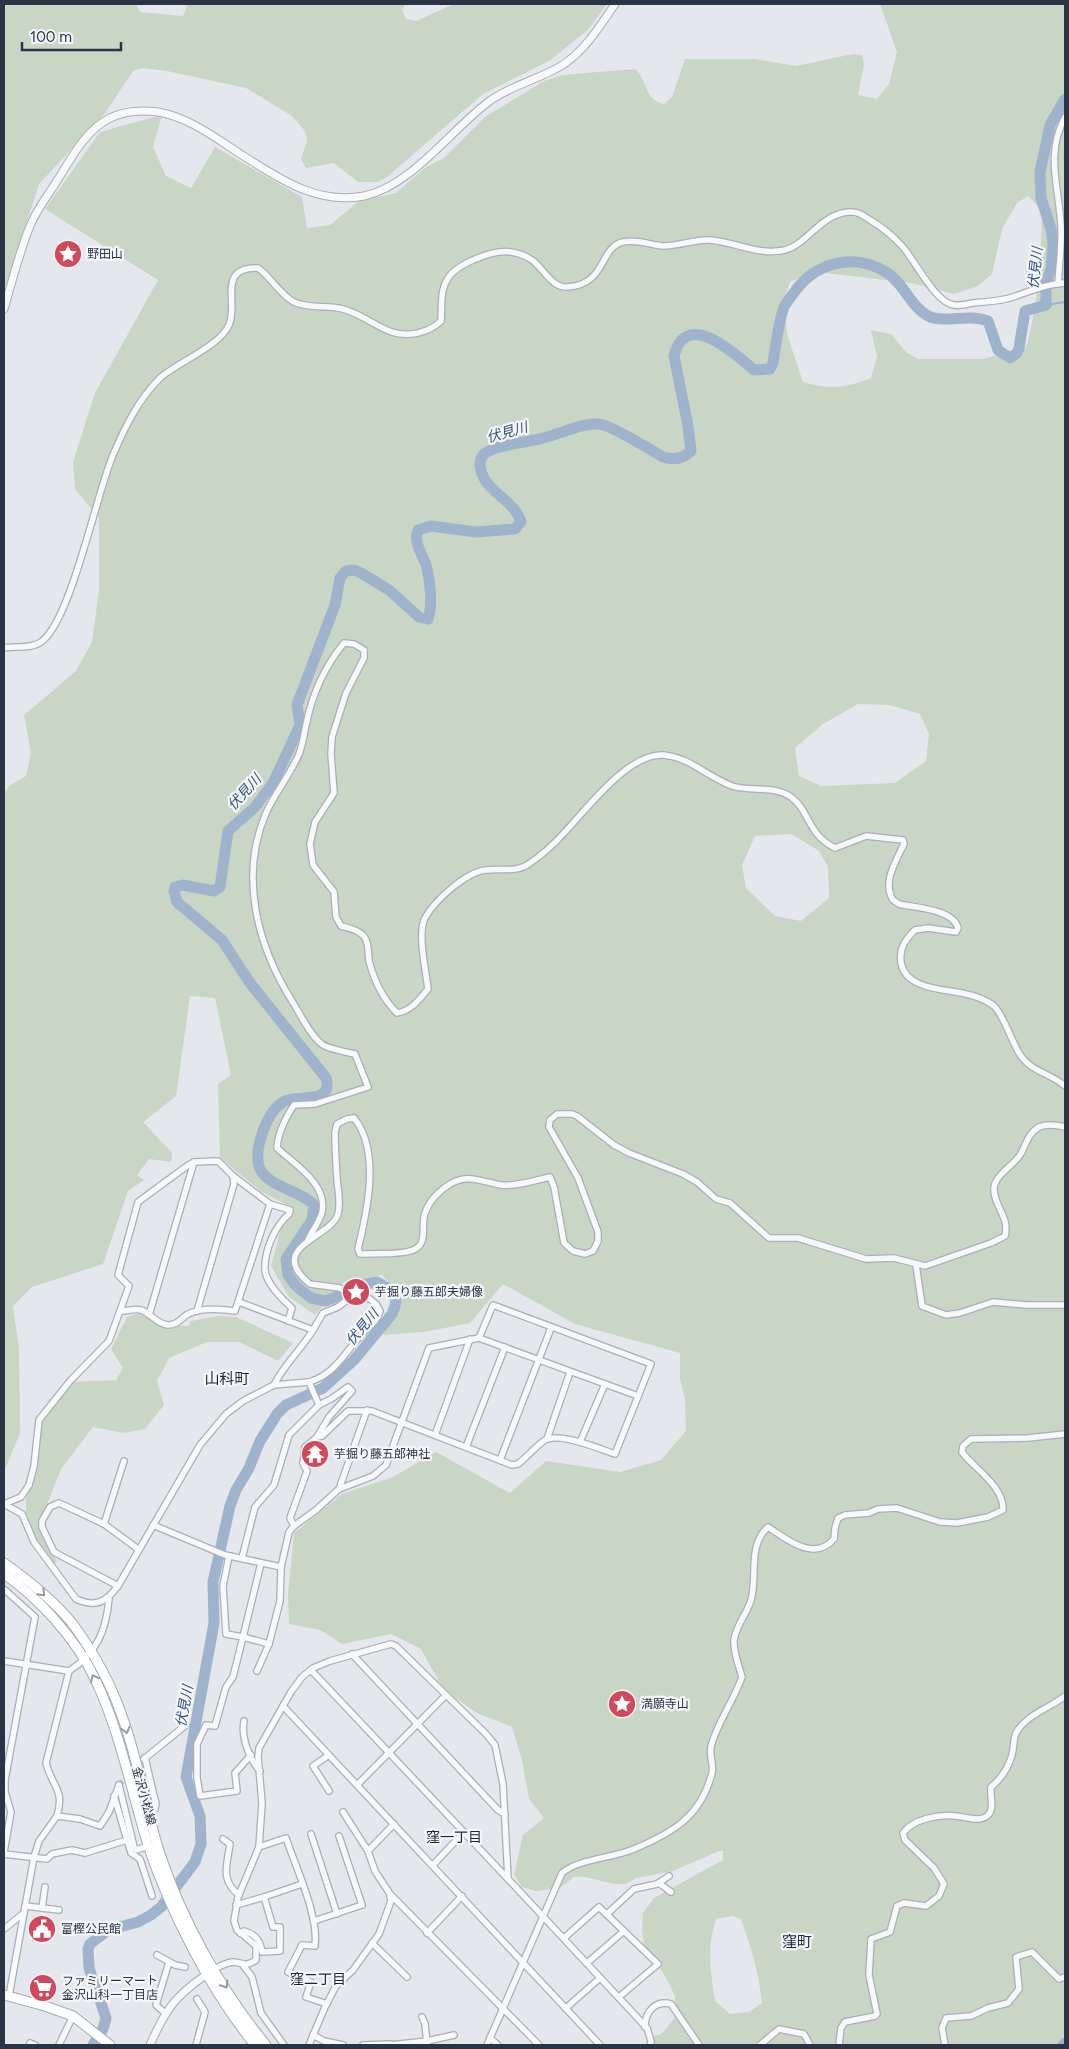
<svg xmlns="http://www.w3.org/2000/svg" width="1069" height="2049" viewBox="0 0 1069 2049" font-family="Figtree,'Noto Sans JP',sans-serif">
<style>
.green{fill:#c9d6c5;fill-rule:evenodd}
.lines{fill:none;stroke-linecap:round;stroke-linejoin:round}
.stream{stroke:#9fb4cc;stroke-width:2}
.river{stroke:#9fb4cc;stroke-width:11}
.minor-tunnel{stroke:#bfc3cb;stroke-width:5.5;stroke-dasharray:5.5 3;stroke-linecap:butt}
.minor-casing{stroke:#a9aeb7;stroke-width:8}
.tertiary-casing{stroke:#a9aeb7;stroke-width:9}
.primary-casing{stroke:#a3abb8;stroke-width:11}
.minor{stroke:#f7f8fa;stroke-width:5.5}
.tertiary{stroke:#f7f8fa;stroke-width:7}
.primary{stroke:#fff;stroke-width:9}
.oneway{stroke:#959aa2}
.labels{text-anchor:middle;stroke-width:4.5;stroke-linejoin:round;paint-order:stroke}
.poi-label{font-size:12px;fill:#2b3445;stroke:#f4f6f9;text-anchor:start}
.street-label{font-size:12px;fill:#2b3445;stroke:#f4f6f9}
.water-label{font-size:14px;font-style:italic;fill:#34527a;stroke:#f4f6f9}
.neighbourhood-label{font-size:14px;fill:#1d2536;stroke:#f4f6f9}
.quarter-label{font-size:15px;fill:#1d2536;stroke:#f4f6f9}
</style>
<rect width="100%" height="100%" fill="#e4e7ec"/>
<g class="green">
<path d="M4,4h132l4,8 43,4 5,-12h217l-3,6 4,9 10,2 38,-17h153l-19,26 -39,31 -66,33 -96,83 -9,5h-20l-24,-19 -28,5 -5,-9 6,-18 -2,-10 -13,-15 -46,-28 -79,-17 -25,-3 -9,3 -28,42 -66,71 -35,107z"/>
<path d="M880,4h185v2041h-414l3,-9 7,-2 13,-15 1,-23 -10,-20 -21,-31 -2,-15 1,-17 11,-15 69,-38v-9h-4l-46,20 -37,7 -10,6h-12l-29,-7h-11l-14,11 -24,3 -14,-4 -8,-12 9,-40 21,-17 -15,-19 -7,-39 -10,-33 -35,-14 -19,-13 -17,-15 -20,-36 -30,-15 -49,10 -22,-14 -31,-6 -1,-30 6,-61 48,-39 51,-17 43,-25 74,41 36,-32 74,11 41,-12 25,-29 -1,-33 -5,-19v-26l-105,-29 -72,-40 -33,39 -46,9 -41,3 20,-37 -21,-23 -40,8 -27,32 -26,-18 -18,-31 10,-38 14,-19 -33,-17 -42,-34 -2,-74 13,-9 -16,-77 -25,-2 -14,100 -33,26 29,31 -1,9 -22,-3 -12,16 7,5 -16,11 -25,73 -71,23 -19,19 6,43 1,84 -14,34 -2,2v-676l5,-7 17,-10 5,-23 -7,-38 52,-44 16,-29 7,-52v-72l-24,-29 -2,-27 22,-69 63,-113 -113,-71 55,-77 62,-17 -9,32 13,29 25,12 24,-41 87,50 5,31 23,-3 29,-24 37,-8 30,-26 18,-9 41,-41 59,-36 18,-6 73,-6c14,13 8,30 29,35l8,-7 13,-38h70l41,7 57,-12 9,1 2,9 -6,31 19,4 12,-15 8,-32zM1028,196l14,14c-1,46 -3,93 -16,137l-43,12h-65l-12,-7 -15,-18 -20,-4 6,27 -6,21c-27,10 -39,12 -68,4l-16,-48 -3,-34 6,-18 26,-10 95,11 43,11 24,-8 14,-12 10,-45 15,-26zM858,704l32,1 30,9 9,20 -3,27 -31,22 -74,3 -22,-10 -4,-28 28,-24zM791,834l28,17 9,16 1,31 -28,23 -26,-5 -29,-28 -4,-23 13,-29zM733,1916l8,3c10,28 18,54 21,84l-13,9 -19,2 -15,-13c-4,-29 -9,-53 1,-82z"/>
<path d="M141,1312l19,14h29l2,-5 27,-5 18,1 57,26 -15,18 -39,-19h-32l-38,16 -12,23 7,24 -19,24 -22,4 -30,-6 -32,42 -23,58 19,35 -4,2 -18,-24 -9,-24v-18l10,-22 5,-55 31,-39 44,-2 7,-12 -12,-19 16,-32z"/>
</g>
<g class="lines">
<path class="stream" d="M1046,305l19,-3"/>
<g class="river">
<path d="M93,2045l10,-16 3,-11 -17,-50 -1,-19 2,-5 18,-14 30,-8 13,-7 10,-8 34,-45 6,-18 -1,-28 -14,-39 28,-154 -1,-41 17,-76 6,-16 13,-22 11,-27 17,-27 9,-9 37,-17 31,-28 38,-46 3,-8 1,-6 -3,-9 -16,-9 -27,5 -16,11 -9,3 -14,-3 -15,-12 -8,-11 -2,-16 26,-39 2,-15c-13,-15 -49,-18 -55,-39 -5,-18 8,-56 26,-65 14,-6 49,3 41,-23l-76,-95 -28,-43 -45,-38 -3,-11 1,-4 8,-2 31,6 6,-4 8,-56 27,-24 18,-24 15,-32 12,-26 -3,-20 38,-100 5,-27 6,-7 8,-1 7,3 28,17 30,27 9,2c5,-15 2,-36 -1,-51 -3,-12 -15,-26 -9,-38l13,-4 45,6 39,-3 6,-7c-6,-23 -40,-31 -41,-58 0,-7 5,-12 11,-14 16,-7 36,-7 52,-12 18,-4 37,-15 56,-14 10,0 52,26 64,33 10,3 20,2 28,-6l-3,-25 -14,-70c12,-48 60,-3 80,14l16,-1 3,-6c3,-18 5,-39 11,-56 2,-4 6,-9 9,-13 21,-31 59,-42 93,-22 18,11 24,34 42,44 17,8 40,-3 60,5l10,29 12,8 7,-5 2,-5 6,-37 21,-6v-23l5,-13 2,-26 -2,-14 -10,-31 -1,-26 10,-47 15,-26"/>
<path d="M1063,2045l2,-2"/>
</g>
<path class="minor-tunnel" d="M119,1785l23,-24"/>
<defs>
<g id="minor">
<path d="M1058,284c1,-19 4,-39 3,-58 -2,-39 -16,-72 4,-109"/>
<path d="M4,648c11,-2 27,1 37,-6 30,-21 55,-147 72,-187 12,-28 25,-55 47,-77 18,-16 60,-32 69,-53 10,-22 -13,-58 29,-57 13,9 22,27 36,34 15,7 34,3 49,7 29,8 43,31 75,24 8,-2 17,-6 23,-12 1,-13 -1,-30 6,-41 8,-16 47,-31 64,-28 7,1 15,4 21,8 11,8 20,28 35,27 40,-2 32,-40 56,-45 14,-3 27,3 41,4 16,0 30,-7 46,-6 26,2 48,16 75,10 22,-5 38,-40 68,-38 6,0 11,4 17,8 12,7 22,15 32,26 13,14 33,57 52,59 5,1 13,-1 19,-2 12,-1 26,-2 37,-5 18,-6 36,-14 55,-15"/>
<path d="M270,1204l20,6 -1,4c-14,12 -25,37 -24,56 1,13 18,30 27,38l-4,13"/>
<path d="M308,1240c4,-9 12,-19 14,-28 6,-28 -28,-48 -45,-64 1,-15 9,-31 17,-43l21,-1 53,-17 -13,-33c-10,-2 -21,-4 -30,-8 -12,-5 -26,-34 -33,-45 -35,-56 -53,-125 -26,-188 9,-20 24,-38 33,-59 4,-10 5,-20 7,-29 6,-30 19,-59 38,-82l10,1 10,6v8l-18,35 -14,44 -1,17 3,39 -19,29 -5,22 3,21 21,27 2,25 5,9c8,2 19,4 24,12 4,6 3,16 4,23 5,19 14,38 28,52 14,-2 22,-13 31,-24 -2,-18 -11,-56 -3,-71 10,-18 41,-46 61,-48 16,-2 31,3 44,-7 12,-8 24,-19 34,-30 22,-23 64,-80 99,-78 26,2 45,22 69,31 19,6 42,-1 59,11 19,14 16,37 44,51l31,-12 37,4 1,4c-8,17 -22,38 -11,56l6,4c17,4 54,5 59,24l-2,4 -28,-4 -13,2c-10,10 -16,18 -14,33 5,27 45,26 65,31 10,2 20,6 28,12 10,9 18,38 27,50 11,16 31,18 44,30"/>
<path d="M916,1265l6,41 24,9 14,-2 33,-11 33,3h39"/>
<path d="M239,1302l74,28c-12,20 -29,34 -39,55"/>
<path d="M197,1311l37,-127 -1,-8"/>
<path d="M149,1315l45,-153"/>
<path d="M313,1330l10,-17 15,-6 14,-11"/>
<path d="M309,1382c25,-7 35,-28 52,-47 7,-8 16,-13 19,-24l-4,-7 -6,-5 -18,-3 -12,-8 -30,-4c-45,-37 21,-46 28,-70 3,-12 0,-23 -1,-35 -1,-15 -2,-31 -2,-47l2,-8 10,-5 7,-1c27,33 13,94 4,131l2,5c14,-1 38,1 50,-3 20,-5 10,-24 15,-38 4,-12 14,-22 25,-29 18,-11 32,-2 51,1 13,2 36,-5 49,-8l4,10 10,56 9,8 12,3 8,-3 5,-10v-9l-20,-54 -29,-51 1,-7 7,-6h15l5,2 37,29 15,8 54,21 14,8 19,17 14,4 39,35h29l68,21 28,-1 31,8 66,-23 14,-7c5,-20 -12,-30 -11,-48 1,-13 19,-22 26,-33 6,-9 7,-21 19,-28 7,-3 18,-2 26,0"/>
<path d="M435,1435l35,-96"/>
<path d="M547,1439l23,-67"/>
<path d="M580,1442l25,-58"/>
<path d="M466,1447l39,-100"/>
<path d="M500,1460l51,-132"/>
<path d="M339,1489l28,-79"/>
<path d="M4,1504l17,-7 8,-12 5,-19 5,-46 31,-39 39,-40 20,-55 -11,-11 20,-73 49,-36 7,-4 24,-1 15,15 37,28 -35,107c-14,-2 -33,-4 -47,3 -7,4 -10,11 -20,11 -12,-1 -17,-12 -27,-15 -5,-2 -14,1 -20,1"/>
<path d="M4,1504l18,10 12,28 42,57c20,9 30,3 42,-13l82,-141 26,-31 17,-13 31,-16 35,-3 10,23 12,-6 17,-12 4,4 -23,26 -12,20"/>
<path d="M104,1524l20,-63"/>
<path d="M153,1525l72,30 56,12"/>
<path d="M294,1526l22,-16 23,-21 34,-13 13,-11 43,-117 50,-10 159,58"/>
<path d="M229,1556l-6,30 3,48 17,3 -10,40 -7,10 -11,39 -9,-1 -9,19v34l3,18 37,-5 -2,-18 16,-18"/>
<path d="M242,1558l13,-51 19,-22 15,-50 30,-30"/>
<path d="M118,1586l-64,-34 -12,-25v-6l8,-14 9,-4 45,21 34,25"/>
<path d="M109,1599c-3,32 -12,54 -40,72l-23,92c6,24 19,26 11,53l23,3 20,7 9,-14 10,-27"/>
<path d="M269,1644l11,-43 1,-34 8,-35 5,-6 -4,-8 17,-47 -4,-8 2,-16 12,-10 5,-1 26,-25h24l140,54 6,-1c9,-7 18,-18 27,-24 15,-8 55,9 70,14l36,-90 -158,-59 -14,33"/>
<path d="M352,1654l146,156 7,4"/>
<path d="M4,1661l65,10"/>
<path d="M311,1670l197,209"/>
<path d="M257,1671l12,-27 -26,-7 18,-74"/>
<path d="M283,1706l317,339"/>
<path d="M244,1721c-3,16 5,38 16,50"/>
<path d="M329,1755l-16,11 16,25"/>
<path d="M145,1758l11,46 -1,5 -6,4"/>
<path d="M144,1759l42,-34"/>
<path d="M119,1785l15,62 2,3 13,-4"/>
<path d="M357,1785l89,-90"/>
<path d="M114,1796l17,57 9,6 12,37"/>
<path d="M343,1812l25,39 7,20 15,23 149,151"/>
<path d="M311,1834l26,80"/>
<path d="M223,1839l7,5c-3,21 -10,36 9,51"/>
<path d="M259,1847l27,-9c10,30 33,78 29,108l-13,-1 -14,27 23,10 -5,15 21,7"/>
<path d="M368,1851l26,-27"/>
<path d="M4,1852l7,-40 -6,-20v-12l30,-163 -30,-27"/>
<path d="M4,1854l43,5 5,-5 20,-4 13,3 42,-13"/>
<path d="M433,1865l31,-33"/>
<path d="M659,1883l12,9"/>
<path d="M264,1897l38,-13"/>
<path d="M236,1905l28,-8 9,30h7v24l-18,1c-2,-12 -7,-18 -18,-21l-4,2"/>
<path d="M25,1906l34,4"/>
<path d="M42,1908l3,-21"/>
<path d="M607,1914l27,-25 23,-5 12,-8"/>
<path d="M314,1921l48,-16 -23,-69"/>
<path d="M4,1929l20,-16"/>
<path d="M427,1933l35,-37"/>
<path d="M564,1938l35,-31 59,57 -39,33"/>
<path d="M372,1943l35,34"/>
<path d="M157,1955l18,10 10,2"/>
<path d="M587,1963l37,-32"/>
<path d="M243,1965l9,12 9,36 23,32"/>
<path d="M212,1970c6,-3 15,-7 20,-8 11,0 13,6 24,-2v-14l-19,-16 -3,-9 4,-24 21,-50 3,-44 -4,-46 1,-9 32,-56 11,-15 11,-9 17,-7 61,-17 5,2 90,88 9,11 8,39 5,95 139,149 4,13 -1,4"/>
<path d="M9,1996l25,-139 5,-16 18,-25"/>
<path d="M566,2008l34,-30"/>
<path d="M165,2013l-9,-8 13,-43"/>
<path d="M422,2017l3,7 2,20"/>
<path d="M645,2027c0,-16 11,-27 26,-23l28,41"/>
<path d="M313,2035l11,6 19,4"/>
<path d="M490,2038l8,7"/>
<path d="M30,2043l5,2"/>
<path d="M59,2045l14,-29"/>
<path d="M196,2045l9,-33 -8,-13"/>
<path d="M309,2045l16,-38 11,-21 17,-16 26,-36 12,-33 -1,-5"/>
<path d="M363,2045l28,-1"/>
<path d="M391,2045l36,-4 27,-6"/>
<path d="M487,2045l75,-172c16,-14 51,-15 72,-24 38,-16 67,-32 78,-76 2,-8 -3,-18 -1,-26 4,-20 24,-49 31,-70 -3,-11 -9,-25 -8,-37 2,-15 13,-26 17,-40 7,-24 -4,-54 17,-73 20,13 46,35 66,12l1,-11 3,-10 7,-3 24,-2 9,-4 19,-1 43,14 17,1 31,-6 15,-7c1,-21 -23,-38 -37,-53l-4,-5 1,-6 8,-7 57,-1 37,-4"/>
<path d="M760,2045l19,-16 25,5 6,11"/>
<path d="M839,2045l2,-17 4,-6 30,-6 2,-2 -8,-39 2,-36 19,-7 7,-26 7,-3 22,3 13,-10 5,-12 -10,-16 -29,-28 -2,-7c10,-14 36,-19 53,-17 11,1 30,9 35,-6 2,-6 -1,-15 0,-23 11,-9 17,-18 21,-32 2,-7 1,-15 4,-22 11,-19 34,-25 49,-37"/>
<path d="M945,2045l-3,-17 4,-10 25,-2 17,-8 20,-5 11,-14 -3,-32 16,-5 27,27 6,-2"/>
</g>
<g id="tertiary">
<path d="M4,309c8,-27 15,-56 26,-83 6,-15 16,-28 25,-42 15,-23 29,-53 55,-66 14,-7 33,-8 48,-6 31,5 59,27 84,43 38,24 75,50 122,41 48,-10 88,-68 127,-96 22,-15 48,-21 70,-34 24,-15 39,-40 54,-62"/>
<path d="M150,2045c16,-36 24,-48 57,-71"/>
</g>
<g id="primary">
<path d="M4,1563c24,17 49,37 68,60 20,27 39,61 50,93 16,43 23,90 37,135 23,69 61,138 107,194"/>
<path d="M4,1574c35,24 73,66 91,105 25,52 36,111 53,166 22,67 63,146 107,200"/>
<path d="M4,1995l41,11 28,10 37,29"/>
</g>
</defs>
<use href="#minor" class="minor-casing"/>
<use href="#tertiary" class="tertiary-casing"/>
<use href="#primary" class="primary-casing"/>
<use href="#minor" class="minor"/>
<use href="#tertiary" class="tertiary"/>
<use href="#primary" class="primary"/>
</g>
<defs><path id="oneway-chevron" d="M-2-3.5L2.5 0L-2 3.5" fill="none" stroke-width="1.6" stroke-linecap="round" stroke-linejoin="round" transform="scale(1.25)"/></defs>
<g class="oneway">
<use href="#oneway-chevron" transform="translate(42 1593) rotate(45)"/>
<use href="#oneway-chevron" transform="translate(94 1678) rotate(-116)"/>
<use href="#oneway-chevron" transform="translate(126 1730) rotate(75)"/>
<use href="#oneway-chevron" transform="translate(225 1985) rotate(57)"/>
</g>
<defs>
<symbol id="sight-disc" viewBox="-11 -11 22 22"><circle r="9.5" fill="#d1495b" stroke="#f4f6f9"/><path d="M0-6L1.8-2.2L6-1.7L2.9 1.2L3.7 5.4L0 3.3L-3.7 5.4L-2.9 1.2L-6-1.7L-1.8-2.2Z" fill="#fff"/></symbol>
<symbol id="temple-disc" viewBox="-11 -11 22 22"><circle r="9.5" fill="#d1495b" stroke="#f4f6f9"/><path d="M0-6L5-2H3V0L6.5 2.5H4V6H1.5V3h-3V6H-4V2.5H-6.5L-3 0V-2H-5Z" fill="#fff"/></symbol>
<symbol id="civic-disc" viewBox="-11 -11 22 22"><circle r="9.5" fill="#d1495b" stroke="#f4f6f9"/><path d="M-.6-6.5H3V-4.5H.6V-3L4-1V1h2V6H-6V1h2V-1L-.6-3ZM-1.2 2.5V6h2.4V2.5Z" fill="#fff"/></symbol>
<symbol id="supermarket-disc" viewBox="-11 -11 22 22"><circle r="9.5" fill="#d1495b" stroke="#f4f6f9"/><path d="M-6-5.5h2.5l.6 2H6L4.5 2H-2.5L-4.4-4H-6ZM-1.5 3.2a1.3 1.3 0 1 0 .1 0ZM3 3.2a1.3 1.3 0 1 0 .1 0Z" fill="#fff"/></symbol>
</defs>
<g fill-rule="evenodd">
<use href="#sight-disc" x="52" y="238" width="32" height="32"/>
<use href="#sight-disc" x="340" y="1276" width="32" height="32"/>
<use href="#temple-disc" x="299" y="1438" width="32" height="32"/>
<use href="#sight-disc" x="606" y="1688" width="32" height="32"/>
<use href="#civic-disc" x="26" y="1913" width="32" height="32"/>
<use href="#supermarket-disc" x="27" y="1972" width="32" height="32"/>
</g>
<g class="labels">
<g class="poi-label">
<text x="87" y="258">野田山</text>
<text x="375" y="1296">芋掘り藤五郎夫婦像</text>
<text x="334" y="1458">芋掘り藤五郎神社</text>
<text x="641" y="1708">満願寺山</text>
<text x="61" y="1933">富樫公民館</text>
<text x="62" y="1985">ファミリーマート<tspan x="62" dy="14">金沢山科一丁目店</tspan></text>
</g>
<g class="street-label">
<text transform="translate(144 1796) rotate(75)" y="4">金沢小松線</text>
</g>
<g class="water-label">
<text transform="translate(1035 268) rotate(-84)" y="5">伏見川</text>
<text transform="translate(507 432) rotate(-16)" y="5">伏見川</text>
<text transform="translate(244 792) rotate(-48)" y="5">伏見川</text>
<text transform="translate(362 1327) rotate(-50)" y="5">伏見川</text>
<text transform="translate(184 1706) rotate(-80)" y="5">伏見川</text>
</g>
<g class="neighbourhood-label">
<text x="454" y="1842">窪一丁目</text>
<text x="318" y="1984">窪二丁目</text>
</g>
<g class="quarter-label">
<text x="227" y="1384">山科町</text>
<text x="797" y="1947">窪町</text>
</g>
</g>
<rect width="1069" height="2049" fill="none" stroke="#2b3445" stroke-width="10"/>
<path d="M22 42v8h99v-8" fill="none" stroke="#2b3445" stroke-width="2.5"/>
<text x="30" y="42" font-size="15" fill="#2b3445" stroke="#f4f6f9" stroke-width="4" paint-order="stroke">100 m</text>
</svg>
